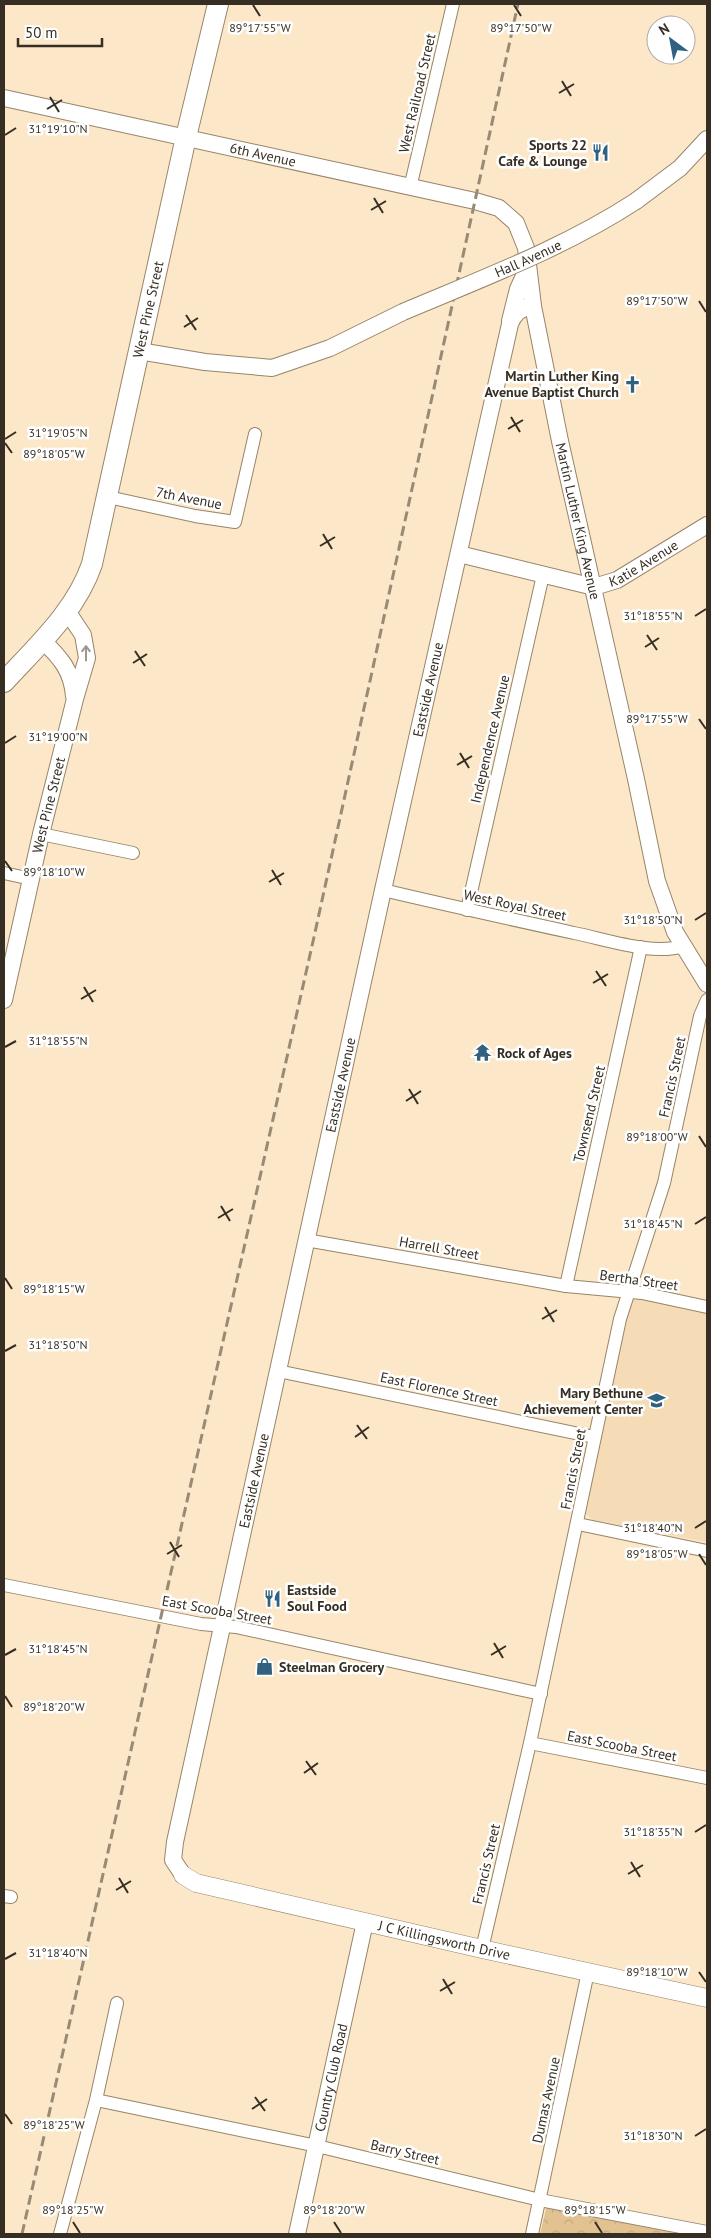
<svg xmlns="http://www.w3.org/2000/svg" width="711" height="2238" viewBox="0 0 711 2238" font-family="'PT Sans',sans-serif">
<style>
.built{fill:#f5dcb7}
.park{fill:url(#park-crowns)}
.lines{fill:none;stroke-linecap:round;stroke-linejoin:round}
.minor-casing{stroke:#978568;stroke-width:14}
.tertiary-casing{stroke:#978568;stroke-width:18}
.secondary-casing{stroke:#978568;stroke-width:19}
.primary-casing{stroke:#978568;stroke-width:22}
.minor{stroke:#fff;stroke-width:12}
.tertiary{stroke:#fff;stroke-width:16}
.secondary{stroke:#fff;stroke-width:18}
.primary{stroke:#fff;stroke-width:20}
.rail{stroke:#988a74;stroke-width:3;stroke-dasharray:10 5;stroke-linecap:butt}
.tertiary-bridge-casing{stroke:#978568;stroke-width:18;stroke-linecap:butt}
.tertiary-bridge{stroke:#fff;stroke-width:16}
.oneway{stroke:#9a9690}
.ticks{fill:none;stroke:#362e22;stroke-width:2}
.labels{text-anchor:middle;stroke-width:5;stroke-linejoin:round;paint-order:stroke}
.street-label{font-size:14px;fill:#362e22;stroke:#fff}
.poi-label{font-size:14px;font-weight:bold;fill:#362e22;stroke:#fff;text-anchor:end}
.ticks-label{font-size:12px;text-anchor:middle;fill:#362e22;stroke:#fff;stroke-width:5;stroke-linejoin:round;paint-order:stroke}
</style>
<defs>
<pattern id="park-crowns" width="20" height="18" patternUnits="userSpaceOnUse" patternTransform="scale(1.25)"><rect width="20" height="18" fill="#e2c291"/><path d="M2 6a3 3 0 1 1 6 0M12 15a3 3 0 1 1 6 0" fill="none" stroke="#c2a77d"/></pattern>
</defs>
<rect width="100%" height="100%" fill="#fce8c9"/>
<path class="built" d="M637,1297l70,16v229l-114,-22 -8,-7 32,-157 14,-55z"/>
<path class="park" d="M548,2201l131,33h-139z"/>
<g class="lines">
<defs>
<g id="minor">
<path d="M410,188l43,-184"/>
<path d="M108,497l87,19 40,6 20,-88"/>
<path d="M41,834l92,19"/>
<path d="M4,873l27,6"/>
<path d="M383,890c63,15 127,29 191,43 31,6 79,23 109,13"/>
<path d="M467,910l76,-335"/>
<path d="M306,1240l260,46 76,7 65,14"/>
<path d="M566,1286l75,-339"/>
<path d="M278,1371l316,66"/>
<path d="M578,1524l129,27"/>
<path d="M4,1585l197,39 35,3 305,67"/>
<path d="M530,1743l177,35"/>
<path d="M4,1896l7,1"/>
<path d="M482,1949l48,-206 90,-424 44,-136 36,-167 7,-16"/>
<path d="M96,2100l221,46 223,54 167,32"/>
<path d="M60,2234l36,-134 21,-97"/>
<path d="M532,2234l56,-262"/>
</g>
<g id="tertiary">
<path id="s1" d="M4,98l471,103 24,7 17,15 10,25 7,58 27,135 76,338 21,102 18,51 32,52"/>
<path d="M636,201l44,-33 27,-29"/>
<path d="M510,321l8,-32 10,-22"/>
<path d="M139,351l66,11 67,6 58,-20 73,-36"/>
<path id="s2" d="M459,554l135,33 23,-7 90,-55"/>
<path d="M42,640c19,18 30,31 32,56"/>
<path id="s3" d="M4,1000l37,-166 34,-135 12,-41 -4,-23 -16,-24"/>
<path id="s4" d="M183,1875l-10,-15 2,-18 208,-952 127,-566c4,-11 12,-17 23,-18"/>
<path id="s5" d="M297,2234l68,-312"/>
</g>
<g id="secondary">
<path id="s6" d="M183,1875l13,8 286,66 225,49"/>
</g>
<g id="primary">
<path id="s7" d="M4,682c33,-36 72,-71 88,-118l94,-427 32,-133"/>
</g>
</defs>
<use href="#minor" class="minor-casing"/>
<use href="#tertiary" class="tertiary-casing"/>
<use href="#secondary" class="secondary-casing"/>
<use href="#primary" class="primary-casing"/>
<use href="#minor" class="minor"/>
<use href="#tertiary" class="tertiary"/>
<use href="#secondary" class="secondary"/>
<use href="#primary" class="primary"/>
<path class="rail" d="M22,2234l292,-1297 204,-933"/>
<defs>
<g id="tertiary-bridge">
<path id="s8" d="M403,312c80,-34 161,-64 233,-111"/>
</g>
</defs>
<use href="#tertiary-bridge" class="tertiary-bridge-casing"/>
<use href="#tertiary-bridge" class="tertiary-bridge"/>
</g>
<defs><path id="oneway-shaft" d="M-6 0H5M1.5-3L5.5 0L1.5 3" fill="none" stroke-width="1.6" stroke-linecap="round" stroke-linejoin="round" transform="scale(1.25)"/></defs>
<use class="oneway" href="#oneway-shaft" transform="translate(86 653) rotate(-90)"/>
<path class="ticks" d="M253,5l7,11M514,5l7,11M562,81l9,15M559,93l15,-9M50,97l9,15M47,109l15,-9M5,135l11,-7M374,198l9,15M371,210l15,-9M699,301l7,11M186,315l10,15M184,327l14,-9M511,417l9,15M508,429l15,-9M5,439l11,-7M5,443l7,10M323,534l9,15M320,546l15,-9M695,616l11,-7M647,635l10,15M645,647l14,-9M135,651l10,15M133,663l14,-9M699,719l7,10M5,743l11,-7M460,753l9,15M457,765l15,-9M5,861l7,10M272,870l9,15M269,882l15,-9M695,920l11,-7M596,971l10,15M593,983l15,-9M84,987l9,15M81,999l15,-9M5,1047l11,-6M409,1089l9,15M406,1101l15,-10M699,1136l7,11M221,1206l9,15M218,1218l15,-9M695,1224l11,-7M5,1278l7,11M545,1307l9,15M542,1319l15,-9M5,1351l11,-6M357,1425l10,14M355,1437l14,-10M695,1528l11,-7M170,1542l9,15M167,1554l15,-9M699,1554l7,11M494,1643l9,15M5,1655l11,-6M491,1655l15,-9M5,1696l7,11M306,1761l10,14M304,1773l14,-10M695,1832l11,-7M631,1862l9,15M628,1874l15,-9M119,1878l9,15M116,1890l15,-9M5,1959l11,-6M699,1972l7,10M443,1979l9,15M440,1991l15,-9M255,2097l10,14M252,2109l15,-10M5,2114l7,10M695,2136l11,-7M73,2222l7,11M334,2222l7,11M595,2222l7,11"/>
<defs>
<symbol id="restaurant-bare" viewBox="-9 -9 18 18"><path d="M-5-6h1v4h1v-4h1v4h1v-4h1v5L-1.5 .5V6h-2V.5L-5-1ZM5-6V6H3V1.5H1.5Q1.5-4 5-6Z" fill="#30617f" stroke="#fff" stroke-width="2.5" paint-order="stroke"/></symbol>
<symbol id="church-bare" viewBox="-9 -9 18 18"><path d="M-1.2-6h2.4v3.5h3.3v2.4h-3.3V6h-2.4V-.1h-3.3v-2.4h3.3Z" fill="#30617f" stroke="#fff" stroke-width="2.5" paint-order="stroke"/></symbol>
<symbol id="temple-bare" viewBox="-9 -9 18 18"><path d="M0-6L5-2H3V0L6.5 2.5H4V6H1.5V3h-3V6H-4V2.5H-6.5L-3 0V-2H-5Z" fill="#30617f" stroke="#fff" stroke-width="2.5" paint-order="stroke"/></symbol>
<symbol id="school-bare" viewBox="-9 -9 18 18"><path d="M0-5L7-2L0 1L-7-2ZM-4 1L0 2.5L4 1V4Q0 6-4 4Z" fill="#30617f" stroke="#fff" stroke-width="2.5" paint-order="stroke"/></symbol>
<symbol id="shop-bare" viewBox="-9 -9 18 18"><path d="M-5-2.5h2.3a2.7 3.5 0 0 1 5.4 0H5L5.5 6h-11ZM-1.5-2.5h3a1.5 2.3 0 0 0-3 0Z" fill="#30617f" stroke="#fff" stroke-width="2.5" paint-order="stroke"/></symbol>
</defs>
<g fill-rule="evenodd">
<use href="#restaurant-bare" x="588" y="140" width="25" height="25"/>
<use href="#church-bare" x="620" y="372" width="25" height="25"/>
<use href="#temple-bare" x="470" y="1040" width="25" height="25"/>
<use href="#school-bare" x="644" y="1388" width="25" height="25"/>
<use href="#restaurant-bare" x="260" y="1586" width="25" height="25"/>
<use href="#shop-bare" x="252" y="1654" width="25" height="25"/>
</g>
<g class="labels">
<g class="street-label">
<text transform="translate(417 93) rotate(-77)" y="5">West Railroad Street</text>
<text dy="5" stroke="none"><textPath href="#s1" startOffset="265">6th Avenue</textPath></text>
<text dy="5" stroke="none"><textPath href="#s8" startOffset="136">Hall Avenue</textPath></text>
<text dy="5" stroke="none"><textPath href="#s7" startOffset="409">West Pine Street</textPath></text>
<text transform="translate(189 498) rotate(11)" y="5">7th Avenue</text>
<text dy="5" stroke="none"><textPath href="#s1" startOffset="835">Martin Luther King Avenue</textPath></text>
<text dy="5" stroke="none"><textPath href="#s2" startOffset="194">Katie Avenue</textPath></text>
<text dy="5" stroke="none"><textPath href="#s4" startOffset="1216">Eastside Avenue</textPath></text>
<text transform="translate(490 739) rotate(-77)" y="5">Independence Avenue</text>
<text dy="5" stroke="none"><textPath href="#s3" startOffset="200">West Pine Street</textPath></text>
<text transform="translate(515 905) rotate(12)" y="5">West Royal Street</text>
<text transform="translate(672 1077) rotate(-78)" y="5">Francis Street</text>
<text dy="5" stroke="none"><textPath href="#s4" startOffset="811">Eastside Avenue</textPath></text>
<text transform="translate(589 1114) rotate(-77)" y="5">Townsend Street</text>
<text transform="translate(439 1248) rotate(10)" y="5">Harrell Street</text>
<text transform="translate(639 1280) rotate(8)" y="5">Bertha Street</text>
<text transform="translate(439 1389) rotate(12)" y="5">East Florence Street</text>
<text transform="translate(573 1469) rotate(-79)" y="5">Francis Street</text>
<text dy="5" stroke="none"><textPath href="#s4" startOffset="406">Eastside Avenue</textPath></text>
<text transform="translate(217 1610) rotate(10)" y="5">East Scooba Street</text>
<text transform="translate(622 1746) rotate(11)" y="5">East Scooba Street</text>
<text transform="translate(486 1864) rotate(-77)" y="5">Francis Street</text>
<text dy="5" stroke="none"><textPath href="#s6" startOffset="270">J C Killingsworth Drive</textPath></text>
<text dy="5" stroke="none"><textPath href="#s5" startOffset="160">Country Club Road</textPath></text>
<text transform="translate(546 2100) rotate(-78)" y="5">Dumas Avenue</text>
<text transform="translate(405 2152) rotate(13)" y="5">Barry Street</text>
</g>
<g class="poi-label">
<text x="587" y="150">Sports 22<tspan x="587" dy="16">Cafe &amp; Lounge</tspan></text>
<text x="619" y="381">Martin Luther King<tspan x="619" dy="16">Avenue Baptist Church</tspan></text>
<text x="497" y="1058" text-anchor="start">Rock of Ages</text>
<text x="643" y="1398">Mary Bethune<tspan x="643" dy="16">Achievement Center</tspan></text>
<text x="287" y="1595" text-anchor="start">Eastside<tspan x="287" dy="16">Soul Food</tspan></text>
<text x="279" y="1672" text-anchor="start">Steelman Grocery</text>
</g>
</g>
<g class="ticks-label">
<text x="260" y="32">89°17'55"W</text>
<text x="521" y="32">89°17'50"W</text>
<text x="58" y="133">31°19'10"N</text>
<text x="657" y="305">89°17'50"W</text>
<text x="58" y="437">31°19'05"N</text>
<text x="54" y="458">89°18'05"W</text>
<text x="653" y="620">31°18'55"N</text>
<text x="657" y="723">89°17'55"W</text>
<text x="58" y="741">31°19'00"N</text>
<text x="54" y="876">89°18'10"W</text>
<text x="653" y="924">31°18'50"N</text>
<text x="58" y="1045">31°18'55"N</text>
<text x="657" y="1141">89°18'00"W</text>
<text x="653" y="1228">31°18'45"N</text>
<text x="54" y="1293">89°18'15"W</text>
<text x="58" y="1349">31°18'50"N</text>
<text x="653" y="1532">31°18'40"N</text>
<text x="657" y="1558">89°18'05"W</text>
<text x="58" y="1653">31°18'45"N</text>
<text x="54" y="1711">89°18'20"W</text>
<text x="653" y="1836">31°18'35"N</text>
<text x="58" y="1957">31°18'40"N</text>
<text x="657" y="1976">89°18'10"W</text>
<text x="54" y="2129">89°18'25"W</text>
<text x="653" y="2140">31°18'30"N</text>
<text x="73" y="2214">89°18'25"W</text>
<text x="334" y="2214">89°18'20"W</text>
<text x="595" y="2214">89°18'15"W</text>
</g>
<rect width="711" height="2238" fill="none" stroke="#362e22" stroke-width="10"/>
<g transform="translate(671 40) rotate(328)"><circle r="24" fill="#ffffff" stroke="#afaba7"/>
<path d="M0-4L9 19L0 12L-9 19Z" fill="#30617f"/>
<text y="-8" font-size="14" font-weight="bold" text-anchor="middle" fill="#362e22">N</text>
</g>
<path d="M18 38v8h84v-8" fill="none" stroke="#362e22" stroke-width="2.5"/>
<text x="25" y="38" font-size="15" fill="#362e22" stroke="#ffffff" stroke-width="4" paint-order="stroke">50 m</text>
</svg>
